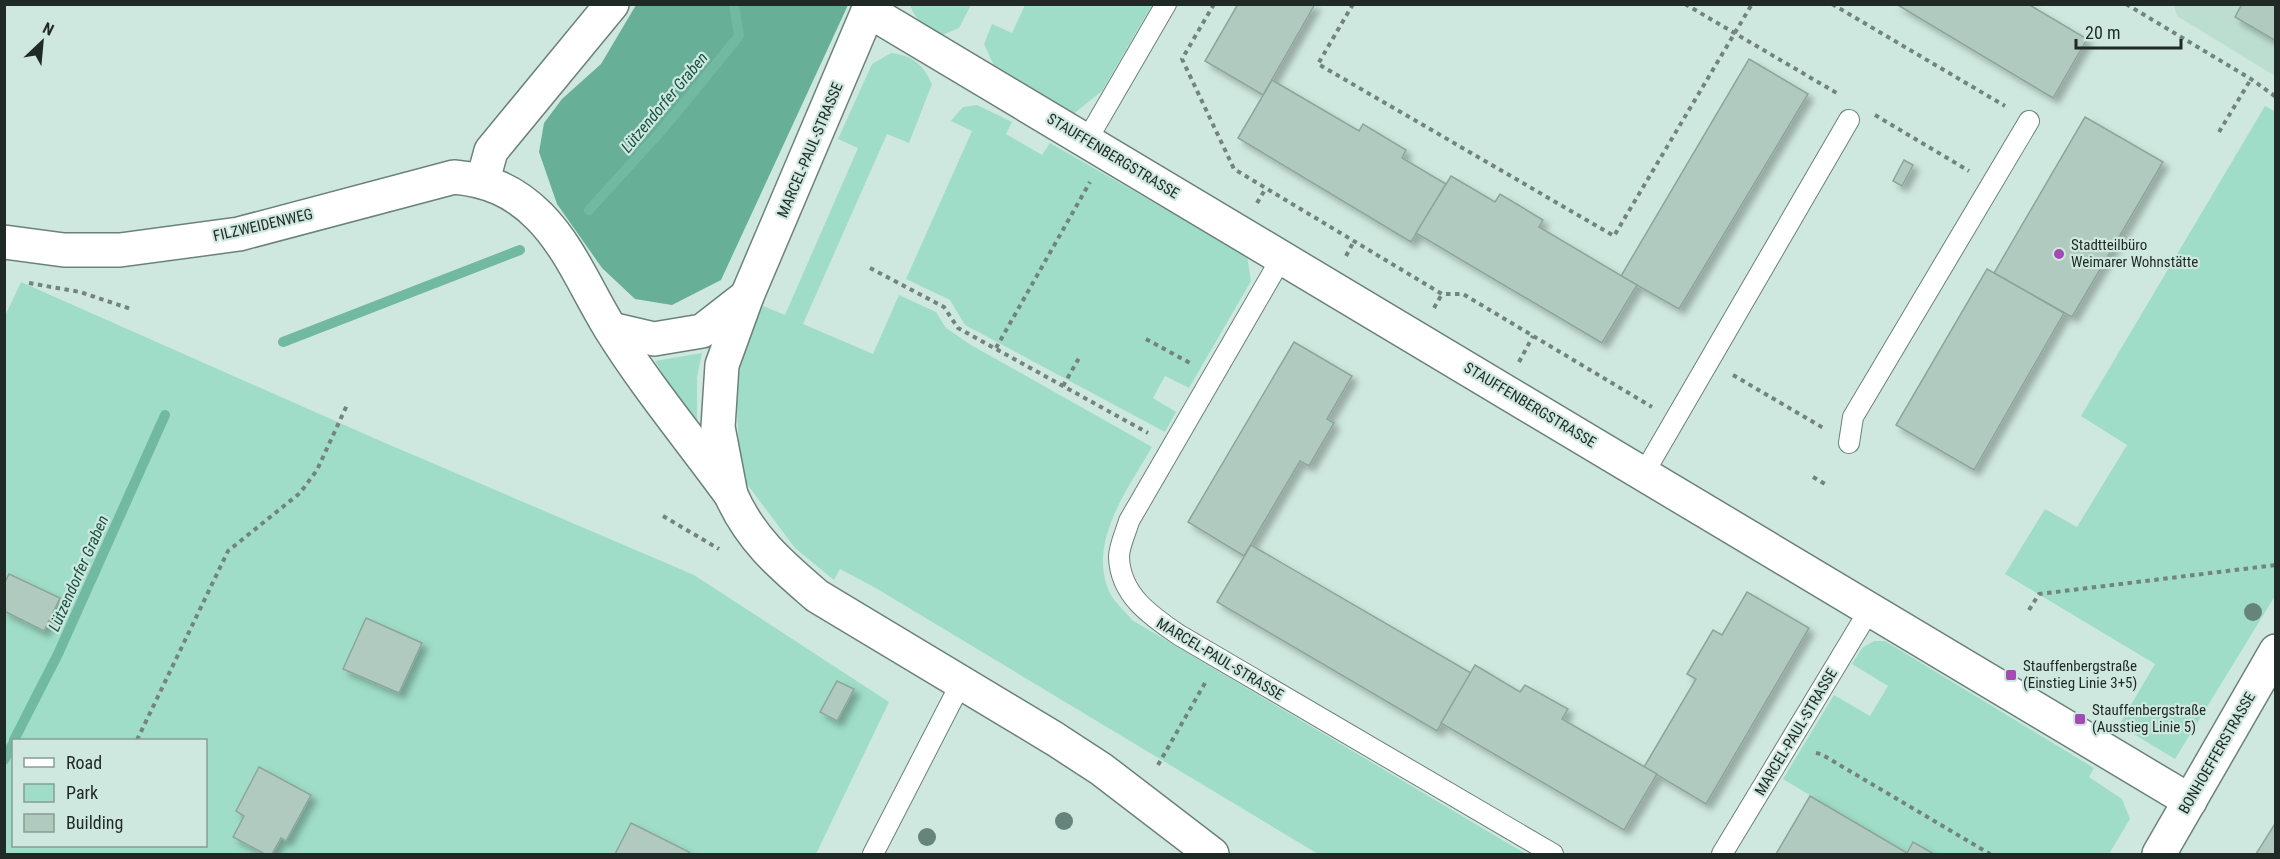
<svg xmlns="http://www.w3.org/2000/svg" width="2280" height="859" viewBox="0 0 2280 859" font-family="'Roboto Condensed',sans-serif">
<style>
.built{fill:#bcded1}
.green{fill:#9fddc8;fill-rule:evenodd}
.forest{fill:#68af98}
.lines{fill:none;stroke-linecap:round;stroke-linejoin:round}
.stream{stroke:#71b9a1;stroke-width:10}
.building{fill:#b1cac0;stroke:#8da59c;stroke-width:1.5;filter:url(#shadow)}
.service-casing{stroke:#6b8279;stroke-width:22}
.minor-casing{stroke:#6b8279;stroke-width:36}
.tertiary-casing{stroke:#6b8279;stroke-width:36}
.path{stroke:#73847e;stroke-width:4;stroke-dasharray:4.5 4.5;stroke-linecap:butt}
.service{stroke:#fff;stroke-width:20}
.minor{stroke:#fff;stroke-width:33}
.tertiary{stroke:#fff;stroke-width:33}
.tree{fill:#66847b}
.poi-dot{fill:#a44ab5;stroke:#cfe8df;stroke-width:2}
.labels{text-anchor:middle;stroke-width:4.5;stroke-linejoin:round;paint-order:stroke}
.street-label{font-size:15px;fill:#1f2925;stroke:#cfe8df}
.poi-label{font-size:15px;fill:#1f2925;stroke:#cfe8df;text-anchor:start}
.water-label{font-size:16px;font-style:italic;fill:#185343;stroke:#cfe8df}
</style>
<defs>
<filter id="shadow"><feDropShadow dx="5.5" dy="5.5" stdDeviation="3" flood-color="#0004"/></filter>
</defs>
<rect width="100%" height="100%" fill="#cfe8df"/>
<path class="built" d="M2174,5h101v71l-98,-60z"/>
<g class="green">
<path d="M910,5h61l-12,23 -19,8c-14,-9 -25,-16 -30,-31z"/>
<path d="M1025,5h127l-50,86 -30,24 -77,-47 -11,-24 8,-20 20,9z"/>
<path d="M891,53c22,3 32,11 41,31l-23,59 -22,-9 -84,190 70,30 26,-59 37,17 10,16 25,17 181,102c-24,42 -67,98 -41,148 5,9 15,17 21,25l394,234h-208l-444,-267 -34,-18 -6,11 -39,-32 -48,-64 -8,-37 -3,-55 6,-37 21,-49 22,9 73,-167 -20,-9 34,-75z"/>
<path d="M977,105l35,17 -6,12 36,21 8,-12 197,113 4,25 -62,107 -24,-12 -12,22 23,14 -11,20 -200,-107 -15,-25 -44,-21 66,-148 -21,-10 12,-14z"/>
<path d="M2265,106l11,6 -1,484 -100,163 -56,-34 36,-61 -150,-90 40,-65 32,18 50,-82 -46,-29z"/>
<path d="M21,282l355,157 318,136 195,127 -73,152h-811l-1,-536zM14,740h192v106h-192z"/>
<path d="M702,353l-5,24v52l-42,-68z"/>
<path d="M1874,641h11l209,127 -5,9 33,22 8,20 -21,35h-175l-21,-12 -7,11 -123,-74 51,-84 36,21 18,-30 -36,-22 10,-16z"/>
</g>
<path class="forest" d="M636,5h212l-127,275 -49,25 -37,-6 -33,-31 -45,-64 -18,-52 5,-29 18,-24 39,-35z"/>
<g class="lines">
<g class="stream">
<path d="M589,210l73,-80 77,-94 -5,-32"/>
<path d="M283,342l237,-92"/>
<path d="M14,740l44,-86 107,-239"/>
<path d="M4,760l10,-18"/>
</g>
</g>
<g class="building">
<path d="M1238,4h77l-52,91 -58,-34z"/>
<path d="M1896,4h132l59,35 -34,59z"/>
<path d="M2242,4h34v37l-41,-24z"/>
<path d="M1749,59l59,35 -129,215 -58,-33z"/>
<path d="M1272,80l87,51 4,-7 43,26 -4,8 44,26 -35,58 -173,-104z"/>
<path d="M2085,117l78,45 -91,155 -78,-44z"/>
<path d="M1904,160l9,5 -11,21 -9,-5z"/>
<path d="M1451,176l44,26 5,-8 43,26 -4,7 98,58 -35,58 -186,-110z"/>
<path d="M1987,269l77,44 -90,157 -78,-45z"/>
<path d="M1294,342l58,34 -25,43 7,4 -25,43 -9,-5 -56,95 -56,-34z"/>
<path d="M1251,545l220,128 -34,58 -220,-129z"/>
<path d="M9,574l51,24 -16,33 -40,-20v-27z"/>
<path d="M1747,592l62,36 -103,176 -62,-37 52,-88 -9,-5 26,-44 9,5z"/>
<path d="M366,618l56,25 -23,50 -56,-24z"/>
<path d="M1475,665l45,27 5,-7 43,24 -6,10 95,55 -33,56 -183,-107z"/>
<path d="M837,681l17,8 -17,32 -17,-9z"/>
<path d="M259,767l52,28 -25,46 -5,-3 -9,16h-7l-32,-17 11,-21 -8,-5z"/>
<path d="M1810,796l97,57 6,-11 21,12h-158z"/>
<path d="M2276,822v32h-20z"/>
<path d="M631,823l58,29 -1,2h-73z"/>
</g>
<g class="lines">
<defs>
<g id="service">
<path d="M1087,140l79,-136"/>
<path d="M1282,257l-153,264c-3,11 -10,25 -10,36 1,38 32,59 60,78l374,219"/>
<path d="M1849,443l4,-26 176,-296"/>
<path d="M1644,473l205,-353"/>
<path d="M873,854l88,-171"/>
<path d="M1722,854l148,-245"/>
</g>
<g id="minor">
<path d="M869,11l1321,790"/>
<path d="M483,180l8,-29 121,-147"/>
<path d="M611,329l43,10 48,-8 45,-35"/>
<path d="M731,495l-13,-68 4,-62 25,-69 124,-292"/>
<path d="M2159,854l117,-203"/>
</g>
<path id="tertiary" d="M4,242l60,8h56l119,-16 215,-57c34,3 60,14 85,39 31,31 48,75 71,112 36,58 81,112 121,167 20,45 50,70 86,101l238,143 46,30 111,85"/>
</defs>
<use href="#service" class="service-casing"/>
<use href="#minor" class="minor-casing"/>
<use href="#tertiary" class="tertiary-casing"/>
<g class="path">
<path d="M1214,4l-32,55 52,110 208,125h21l189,113"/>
<path d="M1353,4l-35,60 296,172 138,-232"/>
<path d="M1685,4l155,91"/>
<path d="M1832,4l173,102"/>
<path d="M2126,4l125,75 25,18"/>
<path d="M1875,115l94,56"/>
<path d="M2219,132l32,-53"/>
<path d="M1257,203l9,-15"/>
<path d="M1346,256l8,-15"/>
<path d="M870,268l74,39 14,21 190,105"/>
<path d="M29,283l51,9 51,17"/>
<path d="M1434,308l8,-14"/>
<path d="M1146,339l44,24"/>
<path d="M996,348l94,-166"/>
<path d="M1519,362l14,-26"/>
<path d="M1733,375l92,54"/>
<path d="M1063,386l16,-28"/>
<path d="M1813,477l12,7"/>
<path d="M663,516l56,33"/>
<path d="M2029,610l10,-16 237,-29"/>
<path d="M137,740l91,-189 72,-58 17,-23 30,-65"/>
<path d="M1816,753l5,1 169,100"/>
<path d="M1158,765l47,-82"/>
</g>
<use href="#service" class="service"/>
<use href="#minor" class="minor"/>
<use href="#tertiary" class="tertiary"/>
</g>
<g class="tree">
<circle cx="2253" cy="612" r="9"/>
<circle cx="1064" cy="821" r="9"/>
<circle cx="927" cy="837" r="9"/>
</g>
<g class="poi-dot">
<circle cx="2059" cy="254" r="6"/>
<rect x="2005" y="669" width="12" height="12" rx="3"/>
<rect x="2074" y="713" width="12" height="12" rx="3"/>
</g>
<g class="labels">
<g class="street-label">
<text transform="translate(810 150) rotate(-67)" y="5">MARCEL-PAUL-STRASSE</text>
<text transform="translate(1113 156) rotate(31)" y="5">STAUFFENBERGSTRASSE</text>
<text transform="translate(263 225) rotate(-13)" y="5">FILZWEIDENWEG</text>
<text transform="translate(1530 405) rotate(31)" y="5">STAUFFENBERGSTRASSE</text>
<text transform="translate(1220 659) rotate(31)" y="5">MARCEL-PAUL-STRASSE</text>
<text transform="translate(1796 732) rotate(-59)" y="5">MARCEL-PAUL-STRASSE</text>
<text transform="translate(2217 753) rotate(-60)" y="5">BONHOEFFERSTRASSE</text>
</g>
<g class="poi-label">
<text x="2071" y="250">Stadtteilbüro<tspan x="2071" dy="17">Weimarer Wohnstätte</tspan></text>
<text x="2023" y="671">Stauffenbergstraße<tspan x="2023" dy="17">(Einstieg Linie 3+5)</tspan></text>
<text x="2092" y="715">Stauffenbergstraße<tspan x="2092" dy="17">(Ausstieg Linie 5)</tspan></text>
</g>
<g class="water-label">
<text transform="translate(664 102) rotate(-50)" y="6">Lützendorfer Graben</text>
<text transform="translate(78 573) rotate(-66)" y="6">Lützendorfer Graben</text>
</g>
</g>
<rect width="2280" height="859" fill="none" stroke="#1f2925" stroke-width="12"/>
<rect x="12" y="739" width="195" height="108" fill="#cfe8df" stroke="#899c95" stroke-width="1.5"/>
<rect x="24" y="758" width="30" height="9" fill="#ffffff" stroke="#899c95" stroke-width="1.5"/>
<text x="66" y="769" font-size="18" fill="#1f2925">Road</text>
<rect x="24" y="784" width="30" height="18" fill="#9fddc8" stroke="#899c95" stroke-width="1.5"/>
<text x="66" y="799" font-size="18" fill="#1f2925">Park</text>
<rect x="24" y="814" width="30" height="18" fill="#b1cac0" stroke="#899c95" stroke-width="1.5"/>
<text x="66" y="829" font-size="18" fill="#1f2925">Building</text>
<g transform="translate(42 42) rotate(26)" stroke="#cfe8df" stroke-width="4.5" paint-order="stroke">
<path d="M0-4.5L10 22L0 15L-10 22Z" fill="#1f2925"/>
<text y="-9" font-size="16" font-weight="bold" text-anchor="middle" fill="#1f2925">N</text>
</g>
<path d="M2076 39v9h105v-9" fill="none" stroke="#1f2925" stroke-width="3"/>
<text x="2085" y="39" font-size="18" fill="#1f2925" stroke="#cfe8df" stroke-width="4.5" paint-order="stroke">20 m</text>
</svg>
